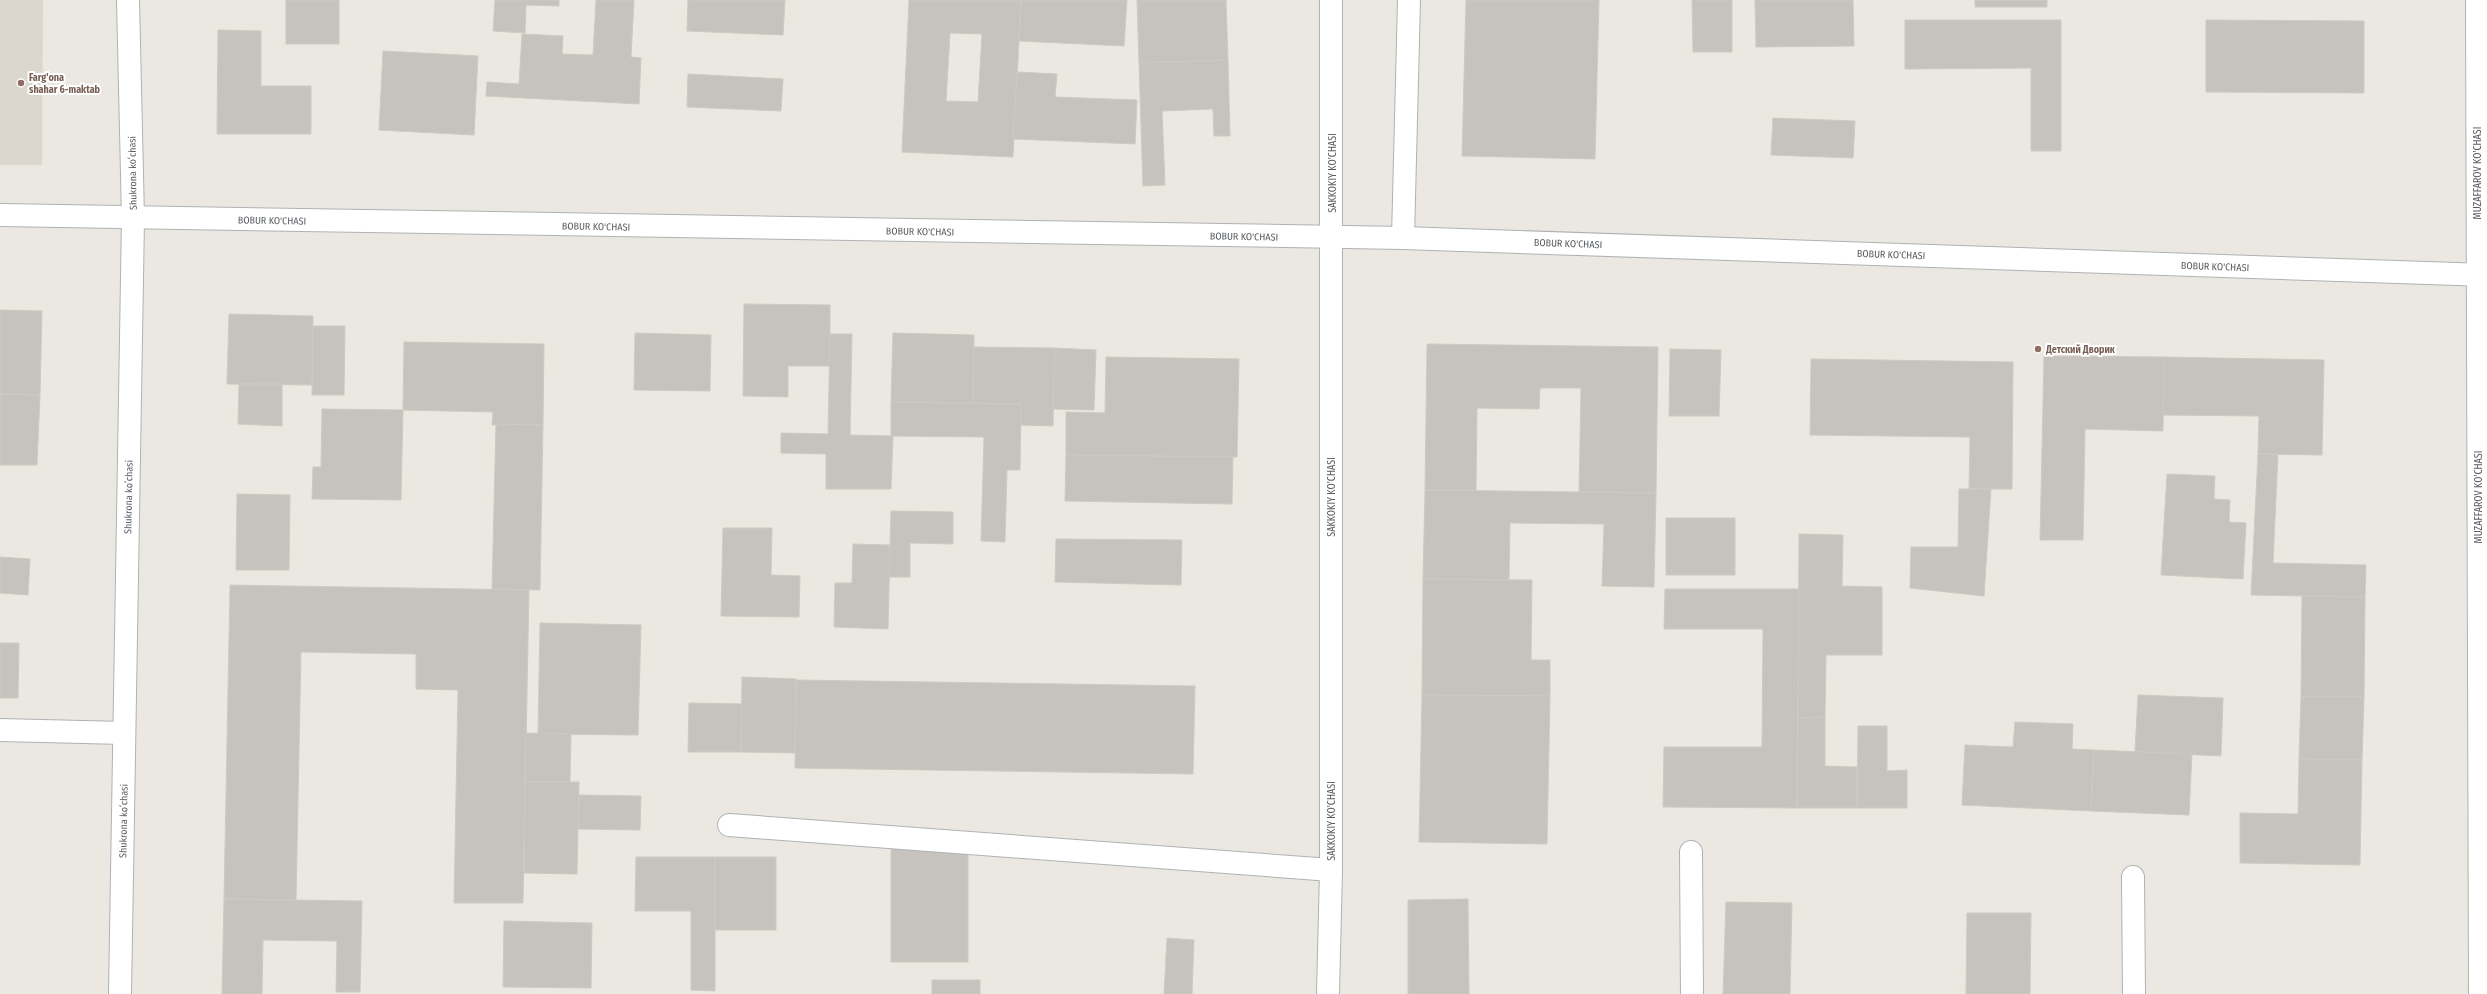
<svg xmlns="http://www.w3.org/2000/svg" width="2487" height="994" viewBox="0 0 2487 994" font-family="'Fira Sans Condensed',sans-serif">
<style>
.education{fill:#dbd7cf}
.building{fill:#c6c3be;stroke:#cfcac0;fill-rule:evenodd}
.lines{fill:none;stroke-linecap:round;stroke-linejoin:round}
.service-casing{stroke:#afb2b5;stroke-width:24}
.minor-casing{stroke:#afb2b5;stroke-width:24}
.tertiary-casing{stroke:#afb2b5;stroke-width:24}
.service{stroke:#fff;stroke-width:22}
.minor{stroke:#fff;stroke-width:22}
.tertiary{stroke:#fff;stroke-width:22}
.education-dot{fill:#8d6e63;stroke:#fff;stroke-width:1.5}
.labels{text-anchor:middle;stroke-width:4;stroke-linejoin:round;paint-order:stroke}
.education-label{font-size:10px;font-weight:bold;fill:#785e54;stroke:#fff;text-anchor:start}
.street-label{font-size:10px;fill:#595d61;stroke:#fff}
</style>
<rect width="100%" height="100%" fill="#ebe8e1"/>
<path class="education" d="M0,0h43l-1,165h-42z"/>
<g class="building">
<rect x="286" y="0" width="53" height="44"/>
<path d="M495,0h64v6l-33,-1 -1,28 -32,-2z"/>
<path d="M596,0h38l-3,57 10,1 -2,46 -153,-8 1,-14 32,2 3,-50 41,2 -1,18 31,1z"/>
<path d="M688,0h97l-2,35 -96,-4z"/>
<path d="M909,0h112l-8,157 -111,-5zM950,33l32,1 -4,68 -32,-1z"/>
<path d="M1021,0h106l-3,46 -105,-5z"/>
<path d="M1137,0h89l2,60 -89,3z"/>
<path d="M1466,0h133l-4,159 -133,-3z"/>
<path d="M1692,0h40v52h-39z"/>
<path d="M1755,0h98l1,46 -98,1z"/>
<rect x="1975" y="0" width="72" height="7"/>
<path d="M1905,20h156v131h-30v-83l-126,1z"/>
<path d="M2206,20l158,1v72l-158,-1z"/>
<path d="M218,30l43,1v55h50v48h-94z"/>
<path d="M383,51l95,5 -4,79 -95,-5z"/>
<path d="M1228,60l2,76h-16l-1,-27 -51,2 3,74 -22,1 -4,-123z"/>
<path d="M1017,72l40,2 -2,23 82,3 -2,44 -122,-5z"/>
<path d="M688,74l95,5 -2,32 -94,-4z"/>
<path d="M1773,118l82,3 -2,37 -82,-3z"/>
<path d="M744,304l86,1v61h-42v31l-45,-1z"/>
<path d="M0,310l42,1 -2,84 -40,-1z"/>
<path d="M229,314l84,2 -1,69 -85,-1z"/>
<path d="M313,326h32l-1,69h-32z"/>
<path d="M635,333l76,2 -1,56 -76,-1z"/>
<path d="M893,333l81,2 -1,69 -82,-2z"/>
<path d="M830,334h22l-2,101 43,1 -2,53h-65v-35l-45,-1v-20l47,1z"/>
<path d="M404,342l140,2 -1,81h-51l1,-13 -90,-2z"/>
<path d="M1427,344l231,3 -2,146 -77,-1 2,-104h-41l-1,21 -62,-1 -1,83 -51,-1z"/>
<path d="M974,347l81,1 -2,78 -33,-1 1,-21h-48z"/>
<path d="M1055,348l41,2 -2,60 -41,-1z"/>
<path d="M1670,349l51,1 -2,66h-50z"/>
<path d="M2044,356l120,1 -1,74 -78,-2 -2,111h-43z"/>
<path d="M1106,357l133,2 -2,98 -171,-2v-43l39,1z"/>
<path d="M2164,357l160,3 -2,95 -64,-1 1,-38 -96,-1z"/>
<path d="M1811,359l202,3 -1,127h-43l1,-52 -160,-2z"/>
<path d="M239,384h43v42l-44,-2z"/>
<path d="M0,394l40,1 -3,70h-37z"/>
<path d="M891,402l130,2 -1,66h-13l-2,72 -24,-1 3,-104 -93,-1z"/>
<path d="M322,409l81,1 -2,90 -89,-1 1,-32h8z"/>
<path d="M496,424l47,1 -3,165 -48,-1z"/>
<path d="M2258,454l20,1 -5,108 93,2 -1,32 -114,-2z"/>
<path d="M1066,455l167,2 -1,47 -167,-3z"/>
<path d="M2167,474l48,2 -1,23 16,1 -1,22 17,1 -3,56 -82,-4z"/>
<path d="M1959,489h32l-7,107 -74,-8 1,-41h47z"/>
<path d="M1425,490l231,3 -2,94 -52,-1 2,-62 -94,-1 -1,57 -86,-1z"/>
<path d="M237,494l53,1 -1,75h-53z"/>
<path d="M891,511l62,1v32l-43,-1v34h-21z"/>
<rect x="1666" y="518" width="69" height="57"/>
<path d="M723,528h49l-1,47 29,1 -1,41 -78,-1z"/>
<path d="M1799,534l44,1 -1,51 40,1v68h-56l-1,62 -27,1z"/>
<path d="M1056,539l126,1 -1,45 -126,-3z"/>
<path d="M853,544l37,1 -2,84 -54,-2 1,-44h17z"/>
<path d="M0,557l30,2 -2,36 -28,-2z"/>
<path d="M1423,579l109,1 -1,80h19v36l-128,-1z"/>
<path d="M230,585l299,5 -6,313h-69l4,-213 -42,-1v-35l-115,-2 -5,248 -72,-1z"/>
<path d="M1665,589h134l-2,219 -134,-1 1,-60h98l1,-118h-99z"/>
<path d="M2302,596l63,1 -1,100h-63z"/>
<path d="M540,623l101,2 -3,110 -100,-1z"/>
<path d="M0,643h19l-1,55h-18z"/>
<path d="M742,677l54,2 -1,74 -54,-1z"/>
<path d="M796,680l399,6 -2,88 -398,-6z"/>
<path d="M1422,695l128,1 -3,148 -128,-2z"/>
<path d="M2138,695l85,3 -2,58 -86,-4z"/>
<path d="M2301,697h63l-2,63 -63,-1z"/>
<path d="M689,703l53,1 -1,48h-53z"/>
<path d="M1825,717v49l32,1v41h-60l1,-90z"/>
<path d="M2015,722l58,2 -1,25 22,1 -3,61 -129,-6 3,-60 48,2z"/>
<path d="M1858,726h29v45l20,-1v38h-50z"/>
<path d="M526,733l45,1 -1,48h-45z"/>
<path d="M2094,750l98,4 -3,61 -98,-4z"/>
<path d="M2299,759l63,1 -2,105 -120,-2v-50l58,1z"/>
<path d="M525,782h54l-2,92 -53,-1z"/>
<path d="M579,795l62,1 -1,34 -62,-1z"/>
<path d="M968,845v117h-77v-116z"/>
<path d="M636,857h79v134l-24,-1v-79h-56z"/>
<rect x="715" y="857" width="61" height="73"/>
<path d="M224,899l138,2 -2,91h-24l1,-51 -74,-1 -1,54h-40z"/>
<path d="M1468,899l1,95h-61v-94z"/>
<path d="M1726,902l66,1 -2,91h-67z"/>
<path d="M1967,913h64l-1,81h-64z"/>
<path d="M504,921l88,2 -1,65 -88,-1z"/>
<path d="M1167,938l27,2 -2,54h-28z"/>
<rect x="932" y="980" width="48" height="14"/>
</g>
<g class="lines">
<defs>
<g id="service">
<path d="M1403,238l6,-238"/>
<path d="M0,730l124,3"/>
<path d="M729,825l602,45"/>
<path d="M1691,852l1,142"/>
<path d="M2133,877l1,117"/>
</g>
<g id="minor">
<path d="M2477,0l3,994"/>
<path d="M0,215l1403,23 1084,37"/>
<path d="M120,994l13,-776 -5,-218"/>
</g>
<path id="tertiary" d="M1328,994l3,-124v-870"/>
</defs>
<use href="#service" class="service-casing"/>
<use href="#minor" class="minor-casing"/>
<use href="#tertiary" class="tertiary-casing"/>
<use href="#service" class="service"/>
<use href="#minor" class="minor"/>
<use href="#tertiary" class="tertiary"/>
</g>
<g class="education-dot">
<circle cx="21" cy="83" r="4"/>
<circle cx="2038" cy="349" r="4"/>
</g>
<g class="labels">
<g class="education-label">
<text x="29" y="81">Farg'ona<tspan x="29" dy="12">shahar 6-maktab</tspan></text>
<text x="2046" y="353">Детский Дворик</text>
</g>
<g class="street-label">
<text transform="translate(132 173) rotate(-91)" y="4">Shukrona koʻchasi</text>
<text transform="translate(1332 173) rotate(-90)" y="4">SAKKOKIY KO'CHASI</text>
<text transform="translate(2477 173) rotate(-90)" y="4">MUZAFFAROV KO'CHASI</text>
<text transform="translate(272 220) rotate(1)" y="4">BOBUR KO'CHASI</text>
<text transform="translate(596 226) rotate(1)" y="4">BOBUR KO'CHASI</text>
<text transform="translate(920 231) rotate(1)" y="4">BOBUR KO'CHASI</text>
<text transform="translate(1244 236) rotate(1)" y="4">BOBUR KO'CHASI</text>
<text transform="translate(1568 243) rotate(2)" y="4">BOBUR KO'CHASI</text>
<text transform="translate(1891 254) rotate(2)" y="4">BOBUR KO'CHASI</text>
<text transform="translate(2215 266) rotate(2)" y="4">BOBUR KO'CHASI</text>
<text transform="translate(128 497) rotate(-89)" y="4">Shukrona koʻchasi</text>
<text transform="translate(1331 497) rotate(-90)" y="4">SAKKOKIY KO'CHASI</text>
<text transform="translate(2478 497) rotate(-90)" y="4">MUZAFFAROV KO'CHASI</text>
<text transform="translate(123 821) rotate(-89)" y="4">Shukrona koʻchasi</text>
<text transform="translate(1331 821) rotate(-90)" y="4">SAKKOKIY KO'CHASI</text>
</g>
</g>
</svg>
